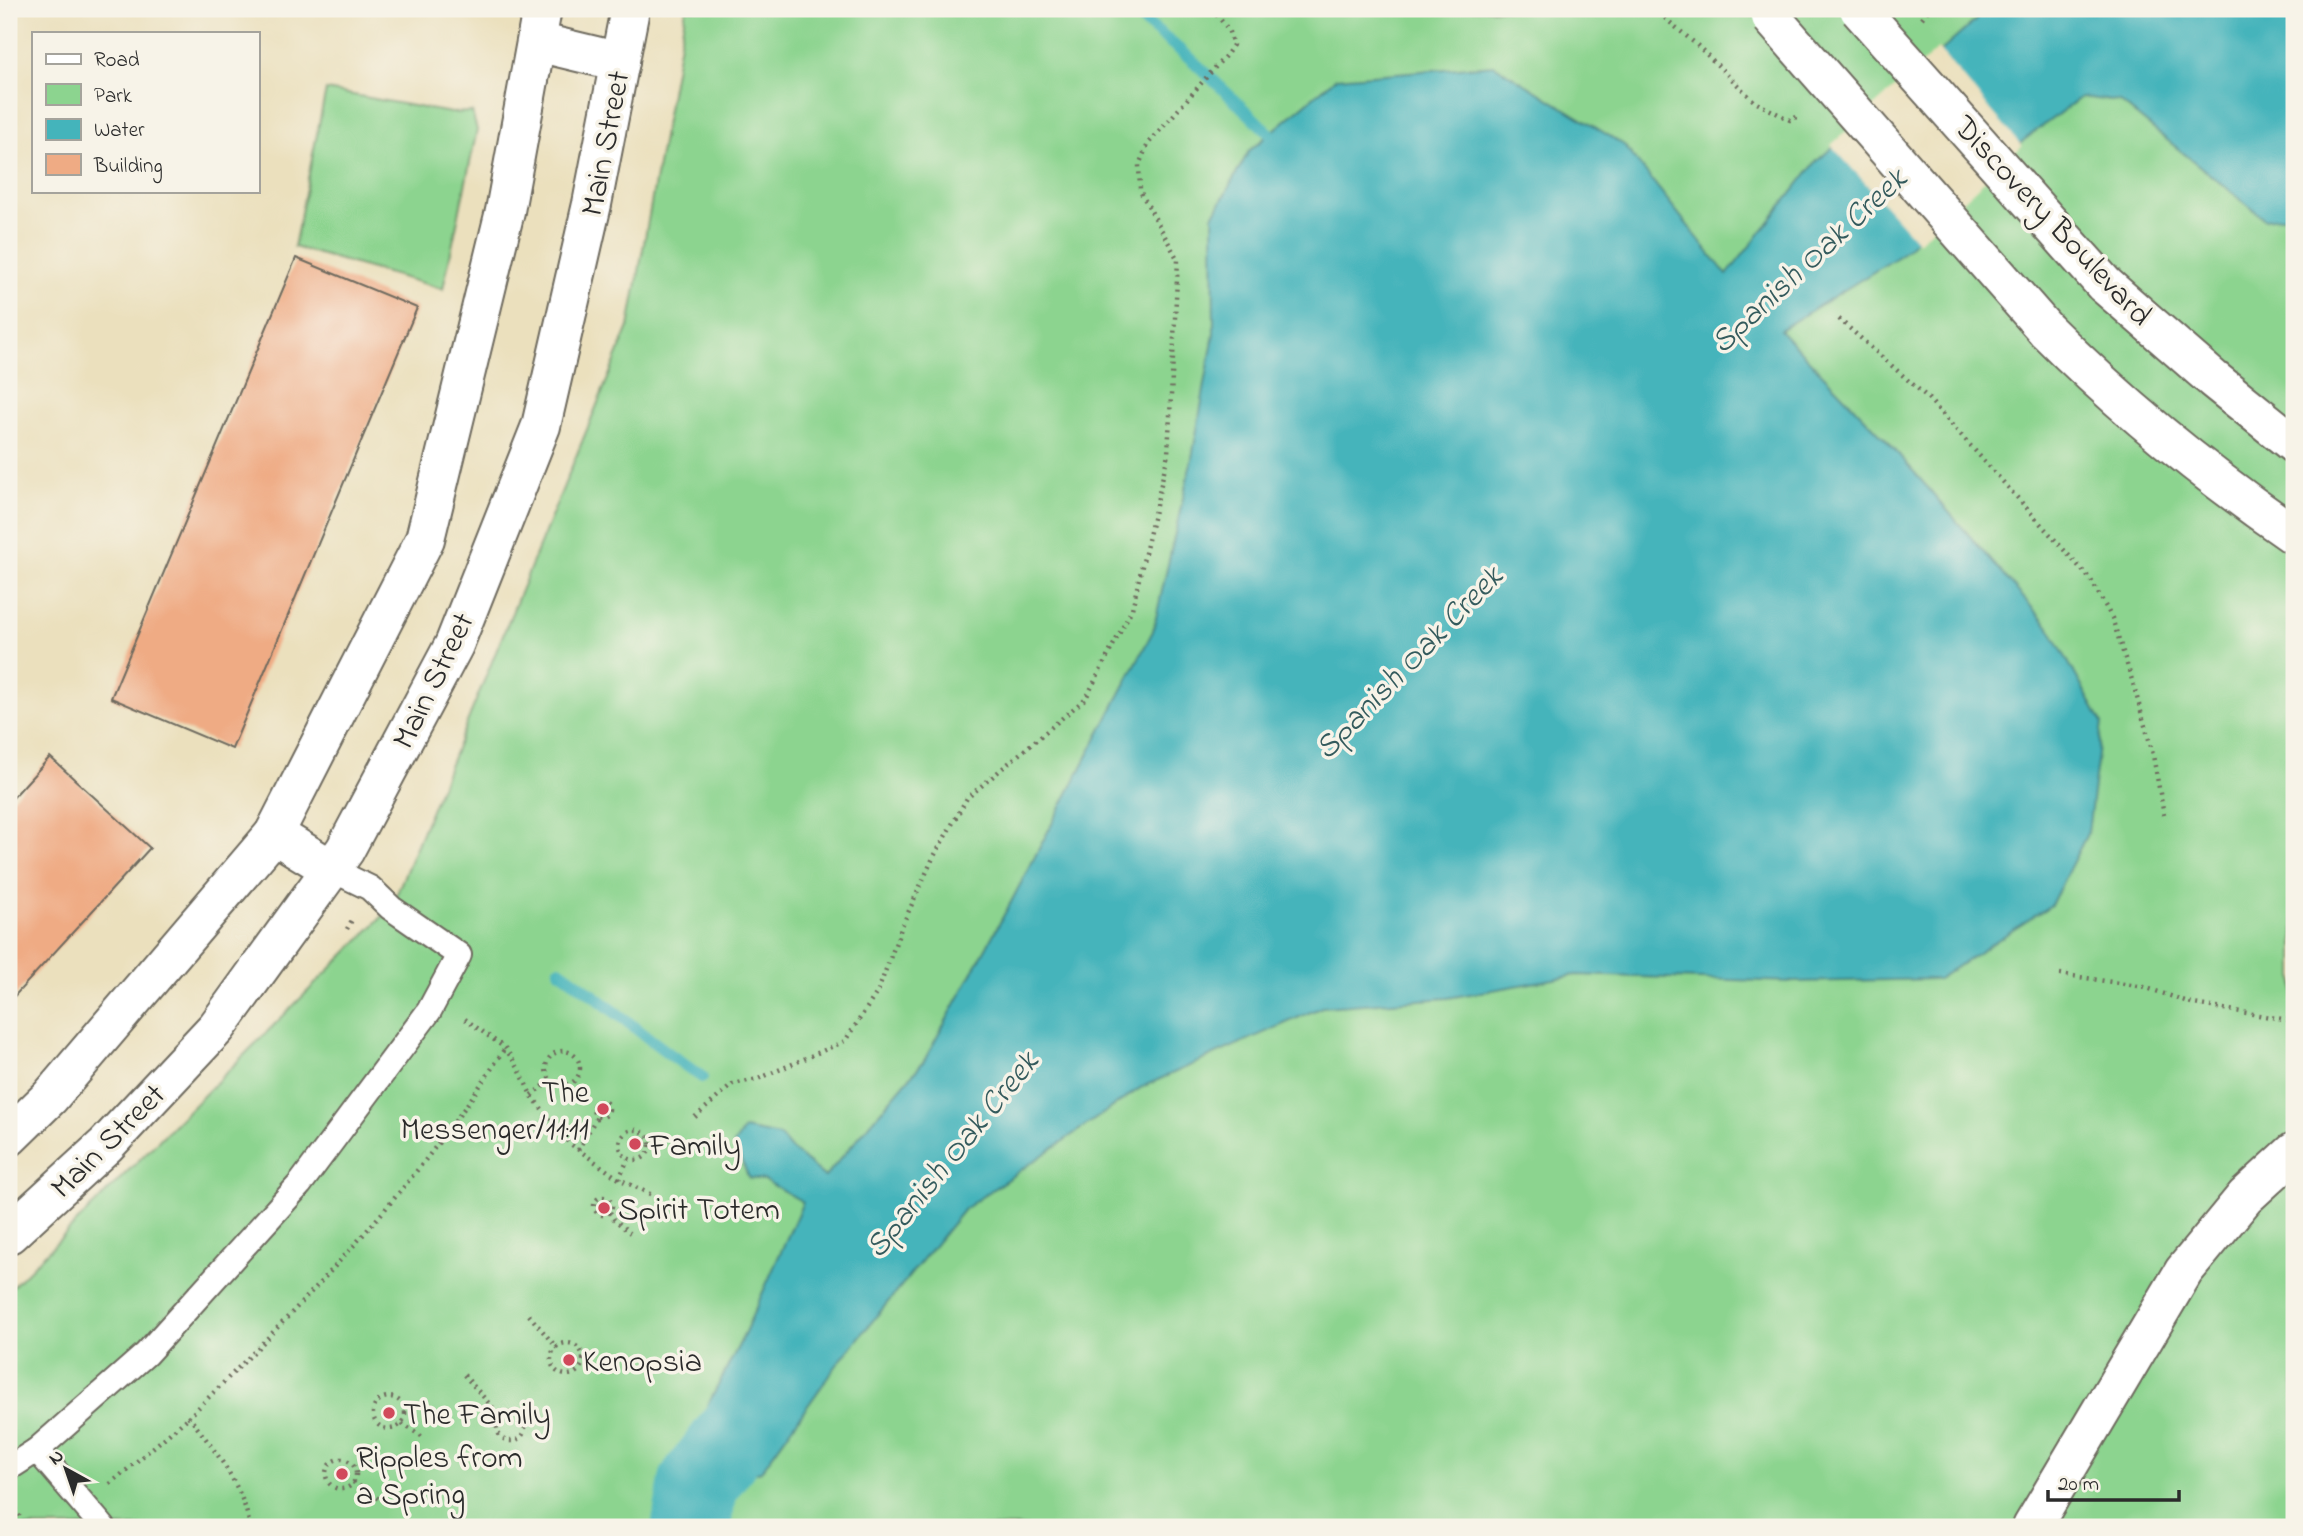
<svg xmlns="http://www.w3.org/2000/svg" width="2303" height="1536" viewBox="0 0 2303 1536" font-family="'Indie Flower',sans-serif">
<style>
.green{fill:#8cd48f;stroke:#5c805d;stroke-width:2}
.water{fill:#44b4bb;stroke:#387073;stroke-width:2}
.pier{fill:#ebe0bd}
.lines{fill:none;stroke-linecap:round;stroke-linejoin:round}
.stream{stroke:#44b4bb;stroke-width:12}
.river{stroke:#44b4bb;stroke-width:79}
.building{fill:#efab84}
.service-casing{stroke:#6e6a5e;stroke-width:28}
.minor-casing{stroke:#6e6a5e;stroke-width:42}
.tertiary-casing{stroke:#6e6a5e;stroke-width:42}
.path{stroke:#6e6a5e;stroke-width:4.5;stroke-dasharray:2 5;stroke-linecap:butt}
.service{stroke:#fff;stroke-width:24}
.minor{stroke:#fff;stroke-width:38}
.tertiary{stroke:#fff;stroke-width:38}
.tertiary-bridge-casing{stroke:#6e6a5e;stroke-width:42;stroke-linecap:butt}
.tertiary-bridge{stroke:#fff;stroke-width:38}
.poi-dot{fill:#d1495b;stroke:#f7f3e8;stroke-width:2.5}
.labels{text-anchor:middle;stroke-width:7;stroke-linejoin:round;paint-order:stroke}
.street-label{font-size:32px;fill:#2b2b2b;stroke:#f7f3e8}
.poi-label{font-size:32px;fill:#2b2b2b;stroke:#f7f3e8;text-anchor:start}
.water-label{font-size:33px;font-style:italic;fill:#345b5d;stroke:#f7f3e8}
</style>
<rect width="100%" height="100%" fill="#f7f3e8"/>
<filter id="ink" filterUnits="userSpaceOnUse"><feTurbulence type="fractalNoise" baseFrequency=".0143" numOctaves="2"/><feDisplacementMap in="SourceGraphic" scale="14" xChannelSelector="R" yChannelSelector="G"/><feConvolveMatrix kernelMatrix="1 2 1 2 8 2 1 2 1" color-interpolation-filters="sRGB"/></filter>
<filter id="wash" filterUnits="userSpaceOnUse"><feTurbulence type="fractalNoise" baseFrequency=".00686" numOctaves="4" result="noise"/><feDisplacementMap in="SourceGraphic" scale="28" xChannelSelector="R" yChannelSelector="G"/><feGaussianBlur stdDeviation="1.57" result="paint"/><feColorMatrix in="noise" values="0 0 0 0 0 0 0 0 0 0 0 0 0 0 0 0 0 1.4 0 .05"/><feComposite in="paint" operator="in"/></filter>
<g filter="url(#wash)">
<rect width="100%" height="100%" fill="#ebe0bd"/>
<g class="green">
<path d="M686,9h1608v1518h-2285v-237l382,-382 238,-581z"/>
<path d="M326,90l125,23 21,-1 5,18 -34,159 -149,-42z"/>
</g>
<path class="water" d="M1978,9h316v206l-29,4 -145,-117 -39,-5 -57,43 -125,116 -119,74 107,111 162,186 53,96 -14,109 -37,73 -113,74 -145,3 -217,-7 -128,23 -126,9 -180,80 -178,122 -125,153 -78,109 -20,5 -19,-4 -24,12 -9,-42 53,-103 61,-137 -39,-22 -15,-2 -15,-34 10,-15 36,7 10,12 35,29 99,-116 86,-157 143,-273 39,-173 22,-124 -1,-118 36,-65 87,-73 158,-13 130,80 103,130 89,-113 160,-142z"/>
<path class="pier" d="M1938,49l84,97 -104,96 -87,-97z"/>
<g class="lines">
<g class="stream">
<path d="M1129,9l62,50 79,75"/>
<path d="M559,970c49,34 93,74 143,107"/>
</g>
<path class="river" d="M691,1527l7,-43 65,-87"/>
</g>
<g id="blocks">
<g class="building">
<path d="M296,258l121,50 -185,441 -121,-51z"/>
<path d="M50,757l100,91 -141,154v-200z"/>
</g>
</g>
</g>
<g filter="url(#ink)">
<use href="#blocks" fill-opacity="0" stroke="#6e6a5e" stroke-width="2"/>
<g class="lines">
<defs>
<g id="service">
<path d="M37,1450l66,77"/>
<path d="M9,1468l28,-18 109,-96 154,-170 129,-173 30,-56 -68,-47 -21,-20 -39,-19"/>
</g>
<path id="minor" d="M2032,1527l152,-256 61,-74 49,-45"/>
<g id="tertiary">
<path d="M537,42l83,20"/>
<path d="M2104,284l109,95 81,65"/>
<path d="M2046,330c76,76 159,144 248,205"/>
<path d="M274,834l57,35"/>
<path d="M9,1137l41,-40 224,-263 151,-295 80,-328 37,-202"/>
<path d="M9,1234l97,-89 111,-118 128,-177 109,-205 87,-219 51,-222 38,-195"/>
</g>
</defs>
<use href="#service" class="service-casing"/>
<use href="#minor" class="minor-casing"/>
<use href="#tertiary" class="tertiary-casing"/>
<g class="path">
<path d="M1654,9l43,36 58,57 35,18 11,-5"/>
<path d="M1922,18l7,-9"/>
<path d="M1839,319l87,77 165,184 21,38 20,62 20,70 12,65"/>
<path d="M347,929l5,-9"/>
<path d="M2060,974l84,13 50,17 100,17"/>
<path d="M465,1019l40,29 14,21 12,26 38,48 50,36 33,16"/>
<circle cx="563" cy="1068" r="17"/>
<path d="M531,1095l21,-15"/>
<circle cx="601" cy="1109" r="8"/>
<path d="M695,1117l38,-33 25,-5 87,-38 33,-50 24,-65 31,-68 34,-60 119,-100 46,-89 36,-155 10,-194 -38,-69 -1,-26 9,-21 79,-90 6,-9 -5,-16 -16,-20"/>
<circle cx="635" cy="1145" r="15"/>
<path d="M578,1150l20,-35"/>
<path d="M619,1179l9,-20"/>
<circle cx="603" cy="1206" r="9"/>
<path d="M610,1212l4,7 16,14"/>
<path d="M529,1315l28,33"/>
<circle cx="567" cy="1359" r="16"/>
<path d="M464,1375l37,42"/>
<circle cx="389" cy="1413" r="16"/>
<circle cx="511" cy="1427" r="14"/>
<path d="M402,1424l21,13"/>
<circle cx="341" cy="1474" r="15"/>
<path d="M353,1482l29,19"/>
<path d="M110,1484l79,-67"/>
<path d="M13,1502l11,25"/>
<path d="M250,1527c-7,-42 -36,-78 -61,-110 115,-114 229,-232 316,-369"/>
</g>
<use href="#service" class="service"/>
<use href="#minor" class="minor"/>
<use href="#tertiary" class="tertiary"/>
<defs>
<g id="tertiary-bridge">
<path d="M1859,9l245,275"/>
<path d="M1771,17l275,313"/>
</g>
</defs>
<use href="#tertiary-bridge" class="tertiary-bridge-casing"/>
<use href="#tertiary-bridge" class="tertiary-bridge"/>
</g>
</g>
<g class="poi-dot">
<circle cx="603" cy="1109" r="7"/>
<circle cx="635" cy="1144" r="7"/>
<circle cx="604" cy="1208" r="7"/>
<circle cx="569" cy="1360" r="7"/>
<circle cx="389" cy="1413" r="7"/>
<circle cx="342" cy="1474" r="7"/>
</g>
<g class="labels">
<g class="street-label">
<text transform="translate(604 143) rotate(-79)" y="11">Main Street</text>
<text transform="translate(2054 220) rotate(47)" y="11">Discovery Boulevard</text>
<text transform="translate(432 680) rotate(-64)" y="11">Main Street</text>
<text transform="translate(107 1140) rotate(-45)" y="11">Main Street</text>
</g>
<g class="poi-label">
<text x="589" y="1102" text-anchor="end">The<tspan x="589" dy="37">Messenger/11:11</tspan></text>
<text x="649" y="1155">Family</text>
<text x="618" y="1219">Spirit Totem</text>
<text x="583" y="1371">Kenopsia</text>
<text x="403" y="1424">The Family</text>
<text x="356" y="1467">Ripples from<tspan x="356" dy="37">a Spring</tspan></text>
</g>
<g class="water-label">
<text transform="translate(1807 259) rotate(-43)" y="12">Spanish Oak Creek</text>
<text transform="translate(1407 661) rotate(-46)" y="12">Spanish Oak Creek</text>
<text transform="translate(950 1153) rotate(-51)" y="12">Spanish Oak Creek</text>
</g>
</g>
<rect width="2303" height="1536" fill="none" stroke="#f7f3e8" stroke-width="35"/>
<rect x="32" y="32" width="228" height="161" fill="#f7f3e8" stroke="#a5a39c" stroke-width="2"/>
<rect x="46" y="54" width="35" height="10" fill="#ffffff" stroke="#a5a39c" stroke-width="2"/>
<text x="94" y="66" font-size="21" fill="#2b2b2b">Road</text>
<rect x="46" y="84" width="35" height="21" fill="#8cd48f" stroke="#a5a39c" stroke-width="2"/>
<text x="94" y="102" font-size="21" fill="#2b2b2b">Park</text>
<rect x="46" y="119" width="35" height="21" fill="#44b4bb" stroke="#a5a39c" stroke-width="2"/>
<text x="94" y="136" font-size="21" fill="#2b2b2b">Water</text>
<rect x="46" y="154" width="35" height="21" fill="#efab84" stroke="#a5a39c" stroke-width="2"/>
<text x="94" y="172" font-size="21" fill="#2b2b2b">Building</text>
<g transform="translate(66 1469) rotate(320)" stroke="#f7f3e8" stroke-width="5" paint-order="stroke">
<path d="M0-5L12 26L0 18L-12 26Z" fill="#2b2b2b"/>
<text y="-10" font-size="19" font-weight="bold" text-anchor="middle" fill="#2b2b2b">N</text>
</g>
<path d="M2048 1490v10h131v-10" fill="none" stroke="#2b2b2b" stroke-width="3.5"/>
<text x="2058" y="1490" font-size="21" fill="#2b2b2b" stroke="#f7f3e8" stroke-width="5" paint-order="stroke">20 m</text>
</svg>
